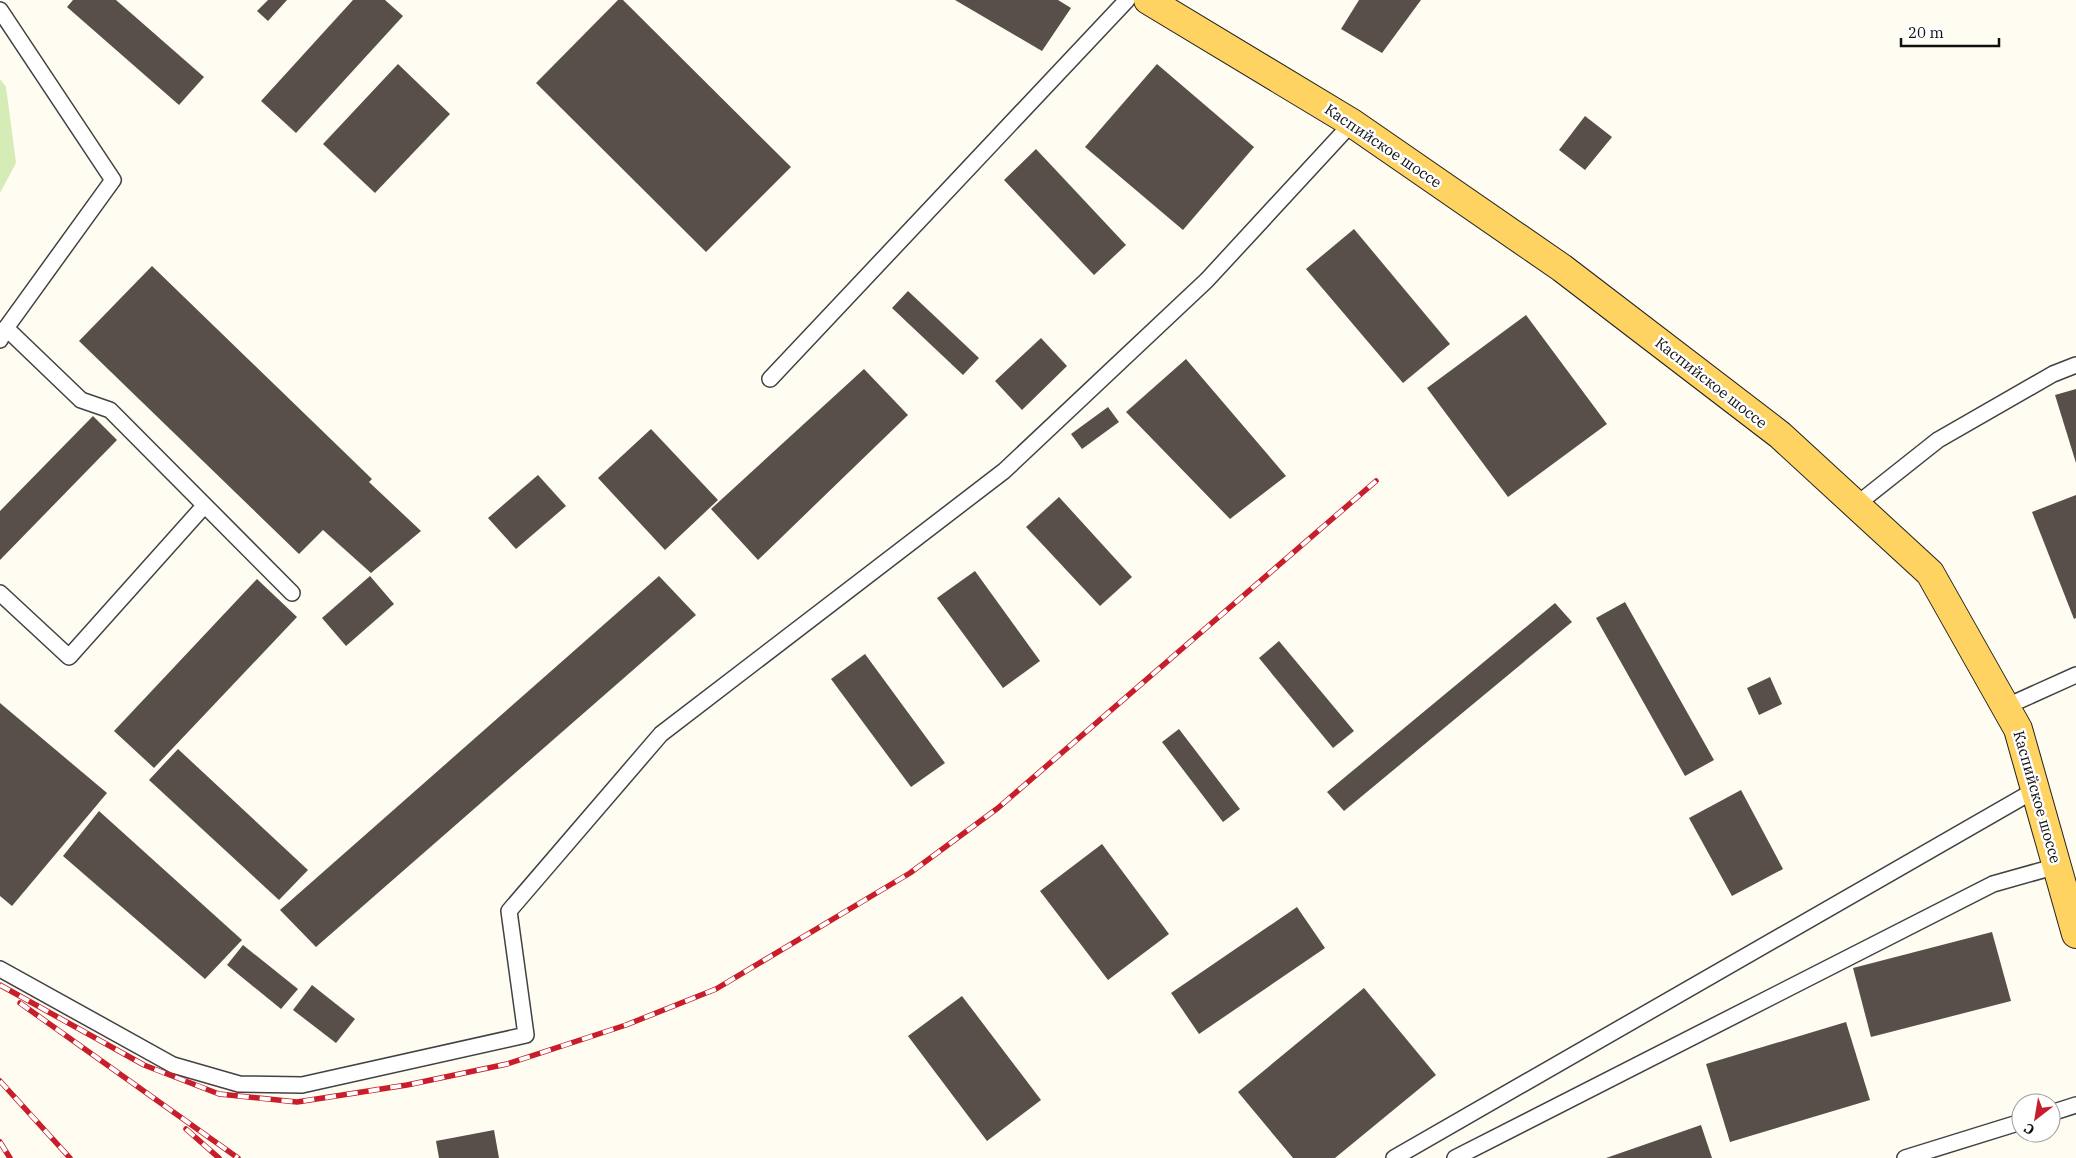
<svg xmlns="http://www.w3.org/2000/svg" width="2076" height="1158" viewBox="0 0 2076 1158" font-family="'IBM Plex Serif',serif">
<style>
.green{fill:#d5ecb7}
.building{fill:#584f4a}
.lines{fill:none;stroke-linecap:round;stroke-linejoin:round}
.service-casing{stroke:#424242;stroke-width:18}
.primary-casing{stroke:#202020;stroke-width:30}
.service{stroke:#fff;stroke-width:15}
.primary{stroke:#ffd361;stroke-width:28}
.rail-casing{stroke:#c81e2b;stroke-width:5.5}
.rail{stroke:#fff;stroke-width:4;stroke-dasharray:11;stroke-linecap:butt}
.labels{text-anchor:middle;stroke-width:5;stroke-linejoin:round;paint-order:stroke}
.street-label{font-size:15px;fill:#0f0f0f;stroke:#fff}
</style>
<rect width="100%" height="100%" fill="#fffcf1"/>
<path class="green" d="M0,79l6,8 10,76 -16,30z"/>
<g class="building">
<path d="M73,0h43l88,77 -25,28 -112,-98z"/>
<path d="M268,0h19l-19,21 -11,-10z"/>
<path d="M353,0h32l18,16 -107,117 -35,-32z"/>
<path d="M618,0h5l168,167 -85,85 -170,-169z"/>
<path d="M955,0h103l13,8 -29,43z"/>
<path d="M1359,0h62l-39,53 -41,-24z"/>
<path d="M398,64l52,50 -75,79 -52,-49z"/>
<path d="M1157,64l97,83 -71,83 -98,-83z"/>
<path d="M1585,116l27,21 -27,33 -26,-20z"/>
<path d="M1036,149l90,96 -32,30 -90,-95z"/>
<path d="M1354,229l96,115 -47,39 -97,-114z"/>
<path d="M152,266l220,213 -3,3 52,49 -50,42 -48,-43 -24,24 -220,-213z"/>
<path d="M908,291l71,67 -16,17 -71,-67z"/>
<path d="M1526,315l81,109 -99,73 -81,-109z"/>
<path d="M1041,338l26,28 -45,44 -27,-29z"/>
<path d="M1186,359l100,117 -56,43 -104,-107z"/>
<path d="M864,369l44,46 -150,145 -47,-51z"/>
<path d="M2076,389v74l-21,-68z"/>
<path d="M1108,407l11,15 -37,27 -11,-15z"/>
<path d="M93,416l24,24 -117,120v-49z"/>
<path d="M651,429l67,71 -53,50 -67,-72z"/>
<path d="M538,475l28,31 -50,43 -28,-31z"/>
<path d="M2076,495v123l-2,1 -42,-107z"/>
<path d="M1059,497l73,80 -32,29 -74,-79z"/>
<path d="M975,571l65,90 -37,27 -66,-90z"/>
<path d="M370,576l24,28 -48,42 -24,-28z"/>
<path d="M659,576l37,39 -380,332 -36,-37z"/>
<path d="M257,579l40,38 -143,151 -40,-37z"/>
<path d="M1625,602l89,158 -29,16 -89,-158z"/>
<path d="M1555,603l17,19 -228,189 -17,-19z"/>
<path d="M1279,641l75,90 -21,17 -74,-90z"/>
<path d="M865,654l80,109 -34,24 -80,-108z"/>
<path d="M1770,677l12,27 -23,11 -12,-27z"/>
<path d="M0,703l107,90 -95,113 -12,-10z"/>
<path d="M1179,729l61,80 -17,13 -61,-80z"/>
<path d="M178,749l130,121 -29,30 -130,-120z"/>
<path d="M1741,790l42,79 -51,27 -43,-78z"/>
<path d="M99,811l143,129 -37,39 -142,-123z"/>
<path d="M1102,844l67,90 -61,46 -68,-89z"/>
<path d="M1297,907l28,41 -126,86 -28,-41z"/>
<path d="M1992,932l19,69 -140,36 -18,-69z"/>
<path d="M243,945l55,44 -17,20 -54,-44z"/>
<path d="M312,985l43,34 -19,24 -43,-33z"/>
<path d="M1364,988l72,87 -101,83h-42l-55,-66z"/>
<path d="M962,996l79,104 -54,41 -79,-105z"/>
<path d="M1846,1022l24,78 -140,42 -24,-78z"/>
<path d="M1701,1125l11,33h-106z"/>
<path d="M494,1130l5,28h-60l-3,-17z"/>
</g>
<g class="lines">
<defs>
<g id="service">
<path d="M0,10l113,170 -107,148 -6,12"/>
<path d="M6,328l75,72 29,10 182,183"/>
<path d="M770,379l357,-379"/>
<path d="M1856,505l82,-65 115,-66 23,-9"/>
<path d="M0,593l69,64 135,-151"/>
<path d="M2005,707l71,-32"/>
<path d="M0,969l173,96 66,19 63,1 224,-50 -17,-124 152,-177 343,-263 203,-191 145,-157"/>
<path d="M2051,1113l25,-8"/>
<path d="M1394,1158l641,-368"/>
<path d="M1455,1158l538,-274 64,-18"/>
<path d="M1905,1158l116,-36"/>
</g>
<path id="primary" d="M1148,0l204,123 210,145 218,167 150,138 88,156 58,205"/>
</defs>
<use href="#service" class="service-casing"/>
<use href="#primary" class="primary-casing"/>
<use href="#service" class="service"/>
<use href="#primary" class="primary"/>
<defs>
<g id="rail">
<path d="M0,985l144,80 75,29 78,8 110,-17 100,-21 119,-39 90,-36 194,-116 88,-65 378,-327"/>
<path d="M20,1003l218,155"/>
<path d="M0,1081l70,77"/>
<path d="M186,1129l33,29"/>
<path d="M0,1142l10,16"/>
</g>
</defs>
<use href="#rail" class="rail-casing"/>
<use href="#rail" class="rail"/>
</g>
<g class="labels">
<g class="street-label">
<text transform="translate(1383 146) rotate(34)" y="5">Каспийское шоссе</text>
<text transform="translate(1711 383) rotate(38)" y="5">Каспийское шоссе</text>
<text transform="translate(2037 797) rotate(74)" y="5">Каспийское шоссе</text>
</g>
</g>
<g transform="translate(2036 1118) rotate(211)"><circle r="24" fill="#ffffff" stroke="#9f9f9f"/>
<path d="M0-4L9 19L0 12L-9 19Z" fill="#c81e2b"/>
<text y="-8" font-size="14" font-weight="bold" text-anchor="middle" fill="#0f0f0f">С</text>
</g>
<path d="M1901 38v8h98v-8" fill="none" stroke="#0f0f0f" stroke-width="2.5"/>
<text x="1908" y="38" font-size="15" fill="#0f0f0f" stroke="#ffffff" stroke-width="4" paint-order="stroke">20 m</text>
</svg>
